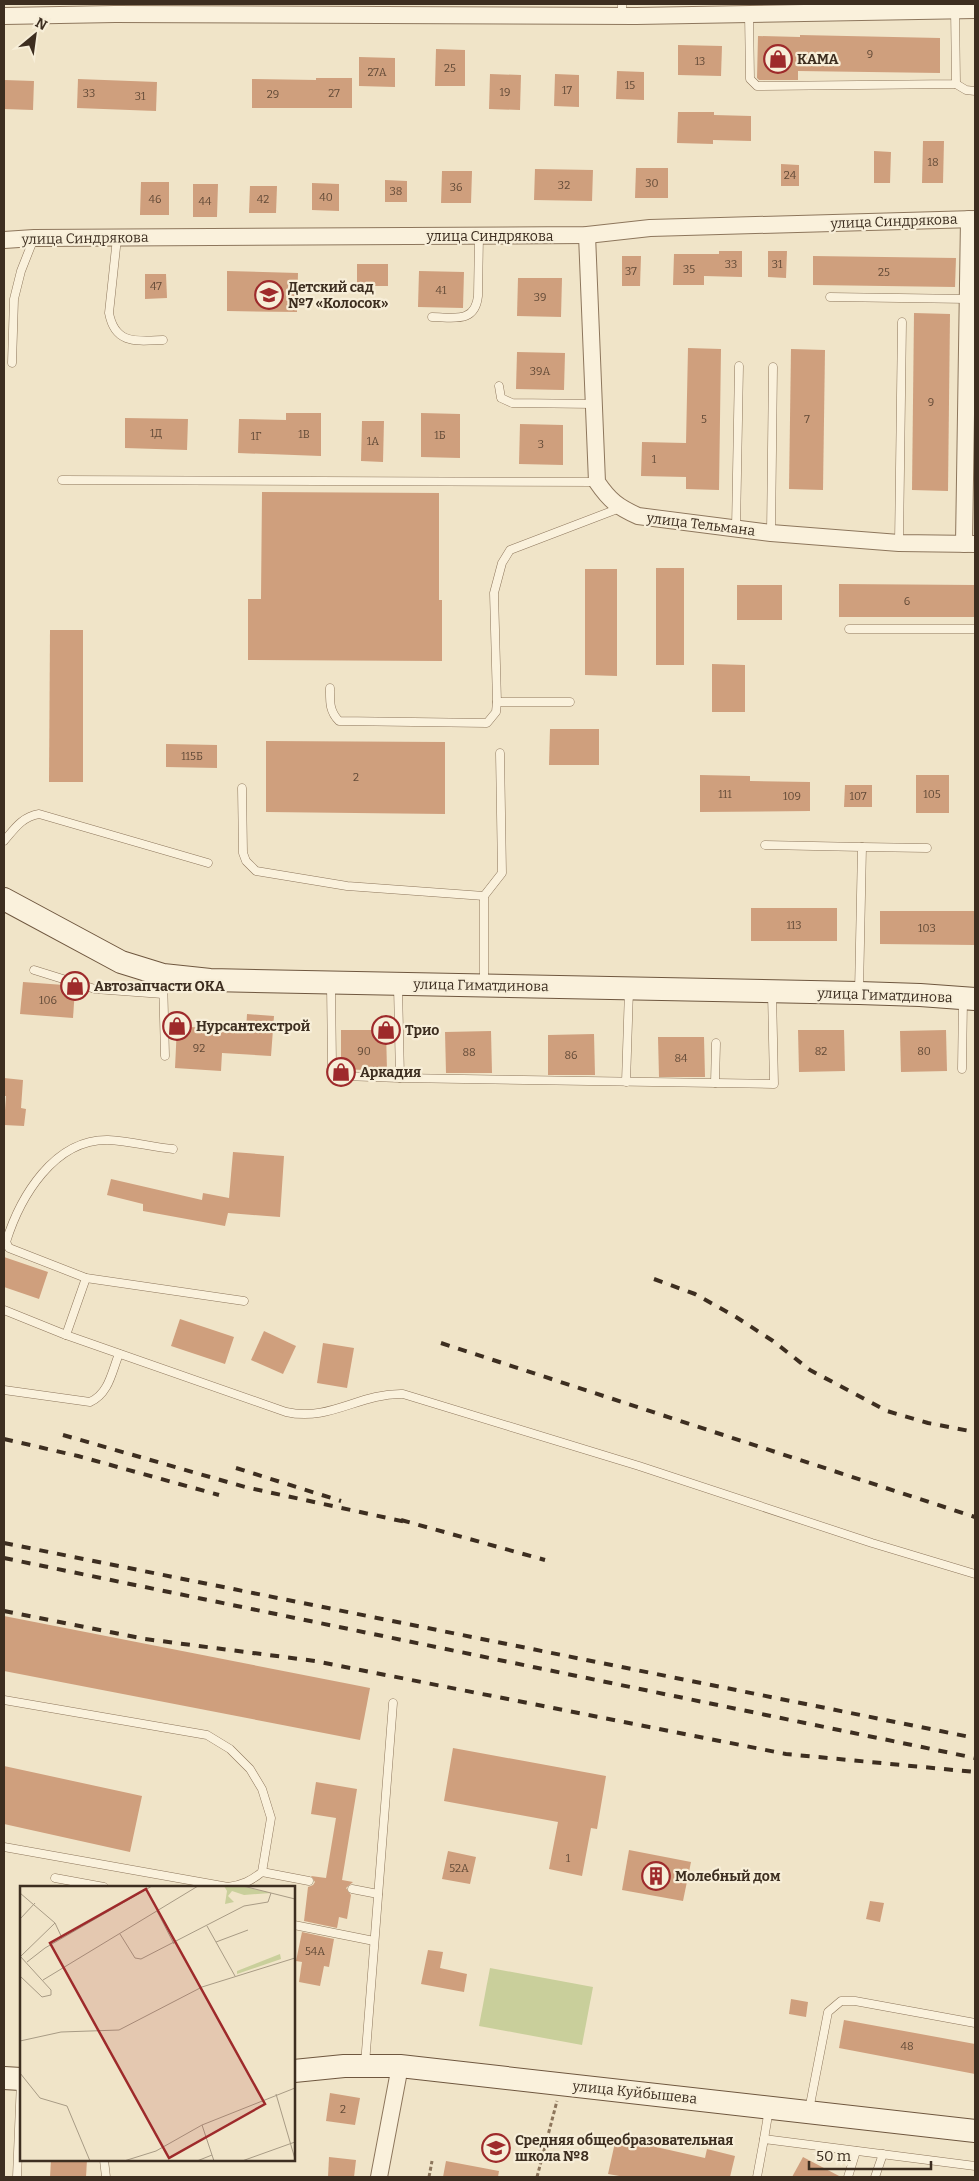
<svg xmlns="http://www.w3.org/2000/svg" width="979" height="2181" viewBox="0 0 979 2181" font-family="Bitter,serif">
<style>
.green{fill:#c9cf9b}
.building{fill:#cf9f7d}
.lines{fill:none;stroke-linecap:round;stroke-linejoin:round}
.lane-casing{stroke:#8d765c;stroke-width:9}
.street-casing{stroke:#8d765c;stroke-width:18}
.secondary-casing{stroke:#6f573f;stroke-width:24}
.path{stroke:#8d765c;stroke-width:3;stroke-dasharray:4 2.5;stroke-linecap:butt}
.lane{stroke:#faf1dc;stroke-width:8}
.street{stroke:#faf1dc;stroke-width:16}
.secondary{stroke:#faf1dc;stroke-width:22}
.rail{stroke:#3d2e20;stroke-width:4;stroke-dasharray:9 9;stroke-linecap:butt}
.labels{text-anchor:middle;stroke-width:4.5;stroke-linejoin:round;paint-order:stroke}
.number-label{font-size:11px;fill:#624a37}
.poi-label{font-size:14px;font-weight:bold;fill:#3d2e20;stroke:#f7eed8;text-anchor:start}
.street-label{font-size:14px;fill:#3d2e20;stroke:#f7eed8}
.inset-road{fill:none;stroke:#a89b85;stroke-width:1}
.view{fill:#9e2a2b;fill-opacity:0.15;stroke:#9e2a2b;stroke-width:2.5}
.inset-edge{fill:none;stroke:#3d2e20;stroke-width:2.5}
</style>
<rect width="100%" height="100%" fill="#f0e4c8"/>
<path class="green" d="M490,1968l103,19 -11,58 -103,-19z"/>
<g class="building">
<path d="M800,35l140,3v35l-142,-2v9h-39l-2,-2 1,-42 42,1z"/>
<path d="M678,45l44,1 -1,30 -43,-1z"/>
<path d="M436,49l29,1v36h-30z"/>
<path d="M359,57l36,1v29l-36,-1z"/>
<path d="M617,71l27,1v28l-28,-1z"/>
<path d="M490,74l31,1 -1,35 -31,-1z"/>
<path d="M555,74l24,1v32l-25,-1z"/>
<path d="M316,78h36v30h-100v-29l64,1z"/>
<path d="M78,79l79,3 -1,29 -79,-3z"/>
<path d="M4,80l30,1 -1,29 -29,-1z"/>
<path d="M678,112h36v3l37,1v25l-38,-1v4l-36,-1z"/>
<path d="M923,141h21l-1,42h-21z"/>
<path d="M874,151l17,1 -1,31h-16z"/>
<path d="M781,164l18,1v21h-18z"/>
<path d="M636,168h32v30h-33z"/>
<path d="M535,169l58,1 -1,31 -58,-1z"/>
<path d="M442,171h30l-1,32h-30z"/>
<path d="M385,180l22,1v21h-22z"/>
<path d="M141,182h28v33h-29z"/>
<path d="M312,183l27,1v27l-27,-1z"/>
<path d="M193,184h25l-1,33h-24z"/>
<path d="M250,186h27l-1,27h-27z"/>
<path d="M719,251h23v26l-38,-1v9h-31l1,-31h45z"/>
<path d="M768,251h19l-1,27 -18,-1z"/>
<path d="M622,256h19l-1,30h-18z"/>
<path d="M813,256l143,2 -1,29 -142,-2z"/>
<rect x="357" y="264" width="31" height="22"/>
<path d="M227,271l71,2 -1,39 -70,-1z"/>
<path d="M419,271l45,1 -1,36 -45,-1z"/>
<path d="M145,274h21l1,24 -22,1z"/>
<path d="M518,278h44l-1,39 -44,-1z"/>
<path d="M914,313l36,1 -2,177 -36,-1z"/>
<path d="M688,348l33,1 -2,141 -33,-1v-12l-45,-1 1,-34 44,1z"/>
<path d="M791,349l34,1 -2,140 -34,-1z"/>
<path d="M517,352l48,1 -1,37 -48,-1z"/>
<path d="M286,413h35v43l-83,-3 1,-34 47,1z"/>
<path d="M421,413l39,1v44l-39,-1z"/>
<path d="M125,418l63,1 -1,31 -62,-2z"/>
<path d="M362,421h22l-1,41 -22,-1z"/>
<path d="M520,424l43,1v40l-44,-1z"/>
<path d="M262,492l177,1v107h3v61l-194,-1v-61h13z"/>
<rect x="656" y="568" width="28" height="97"/>
<path d="M585,569h32v107l-32,-1z"/>
<path d="M839,584l136,1v32h-136z"/>
<rect x="737" y="585" width="45" height="35"/>
<path d="M50,630h33v152h-34z"/>
<path d="M712,664l33,1v47h-33z"/>
<path d="M550,729h49v36h-50z"/>
<path d="M266,741l179,1v72l-179,-2z"/>
<path d="M166,744l51,1v23l-51,-1z"/>
<path d="M700,775l50,1v5l60,1v29l-110,1z"/>
<rect x="916" y="775" width="33" height="38"/>
<path d="M845,785h27v22h-28z"/>
<rect x="751" y="908" width="86" height="33"/>
<path d="M880,911h95v34l-95,-1z"/>
<path d="M23,982l41,3 11,4 -2,29 -53,-4z"/>
<path d="M247,1014l27,2 -3,40 -49,-3 -1,18 -46,-3 2,-42 69,5z"/>
<path d="M341,1030h45l1,41 -46,-2z"/>
<path d="M798,1030h46l1,41 -46,1z"/>
<path d="M946,1030l1,41 -46,1 -1,-41z"/>
<path d="M491,1031l1,42h-46l-1,-41z"/>
<path d="M594,1034l1,41h-47v-40z"/>
<path d="M658,1037h46l1,40h-46z"/>
<path d="M4,1078l19,2 -2,28 5,1 -2,17 -20,-1 2,-29h-2z"/>
<path d="M233,1152l51,4 -4,61 -52,-4 -3,13 -82,-15v-7l-36,-9 4,-16 91,21 1,-7 26,5z"/>
<path d="M4,1257l44,15 -9,27 -35,-12z"/>
<path d="M180,1319l54,18 -9,27 -54,-18z"/>
<path d="M264,1331l32,15 -13,28 -32,-14z"/>
<path d="M323,1343l31,5 -7,40 -30,-5z"/>
<path d="M4,1616l366,72 -10,52 -356,-69z"/>
<path d="M453,1748l153,28 -9,53 -6,-1 -9,48 -33,-7 9,-47 -114,-21z"/>
<path d="M4,1766l138,30 -12,56 -126,-28z"/>
<path d="M316,1782l41,7 -15,91 11,2 -7,6 5,7 -4,24 -8,-2 -2,11 -33,-7 4,-34 5,-2 2,-3 -4,-6 15,2 10,-60 -25,-4z"/>
<path d="M629,1850l62,12 -8,39 -61,-11z"/>
<path d="M448,1851l28,6 -6,27 -28,-5z"/>
<path d="M870,1901l14,2 -4,19 -14,-3z"/>
<path d="M302,1932l32,7 -5,28 -5,-1 -4,20 -21,-4 3,-20 -6,-1z"/>
<path d="M428,1950l15,2 -3,16 27,6 -3,18 -43,-8z"/>
<path d="M791,1999l17,3 -2,15 -17,-3z"/>
<path d="M844,2020l131,24v30l-136,-26z"/>
<path d="M330,2093l30,5 -5,27 -29,-4z"/>
<path d="M616,2138l89,20 2,-9 28,7 -5,21h-105l-17,-3z"/>
<path d="M329,2157l27,3 -2,17h-26z"/>
<path d="M803,2157l38,20h-49z"/>
<path d="M51,2160h36l-1,17h-36z"/>
<path d="M446,2161l53,10 -1,6h-55z"/>
</g>
<g class="lines">
<defs>
<g id="lane">
<path d="M622,4v12"/>
<path d="M749,14l1,65 7,7 199,-2 -1,-76"/>
<path d="M956,84l10,6 9,1"/>
<path d="M117,238l-8,75c6,32 28,28 54,27"/>
<path d="M830,297l138,2"/>
<path d="M432,317c21,0 43,7 46,-21l1,-60"/>
<path d="M12,363l2,-64 7,-28 13,-33"/>
<path d="M499,386l2,12 11,5 82,1"/>
<path d="M62,480l535,2"/>
<path d="M736,528l3,-162"/>
<path d="M771,533l2,-166"/>
<path d="M899,543l3,-221"/>
<path d="M849,629h126"/>
<path d="M330,688c0,13 -1,23 9,33l148,2 9,-11 1,-10 -3,-109 8,-30 8,-13 110,-42"/>
<path d="M497,702h73"/>
<path d="M242,788l1,65 3,8 10,10 91,15 137,10"/>
<path d="M4,841c11,-13 18,-24 35,-27l169,49"/>
<path d="M765,845l97,2 -3,144"/>
<path d="M862,847l65,1"/>
<path d="M34,970l61,19 68,5"/>
<path d="M163,977l2,79"/>
<path d="M484,984v-88l18,-23 -2,-120"/>
<path d="M331,985l1,80 5,9 7,2 56,2 374,6 -2,-91"/>
<path d="M398,986l2,92"/>
<path d="M962,1069l1,-69"/>
<path d="M626,1082l3,-92"/>
<path d="M715,1083l1,-40"/>
<path d="M173,1149c-21,-2 -43,-8 -65,-9 -54,-1 -88,57 -102,102l3,6 77,30 158,23"/>
<path d="M4,1310l62,25 220,77c44,10 73,-19 117,-18l236,72 233,77 103,31"/>
<path d="M66,1335l20,-57"/>
<path d="M4,1390l86,12c19,-8 22,-31 29,-48"/>
<path d="M4,1700l203,35 23,14 20,20 12,20 9,29 -9,54c-11,9 -20,13 -34,15l-224,-40"/>
<path d="M262,1872l47,9"/>
<path d="M55,1878l49,9"/>
<path d="M352,1889l26,5"/>
<path d="M294,1925l80,16"/>
<path d="M365,2064l28,-361"/>
<path d="M809,2110l19,-98 13,-11h14l120,22"/>
<path d="M764,2139l5,-30"/>
<path d="M104,2160l2,17"/>
<path d="M17,2177l4,-96"/>
<path d="M757,2177l7,-38 211,27"/>
<path d="M848,2177l8,-26"/>
<path d="M875,2177l8,-23"/>
</g>
<g id="street">
<path d="M4,16l111,-2 521,2 339,-6"/>
<path d="M587,235l10,247c13,19 21,25 41,34l133,17 128,10 76,1"/>
<path d="M4,240l30,-2 553,-3 63,-7 325,-9"/>
<path d="M964,544l5,-325"/>
<path d="M379,2177l21,-111"/>
</g>
<g id="secondary">
<path d="M4,899l117,63 42,13 47,5 649,13 61,2 55,4"/>
<path d="M294,2071l50,-5h56l575,65"/>
<path d="M4,2078l17,1"/>
</g>
</defs>
<use href="#lane" class="lane-casing"/>
<use href="#street" class="street-casing"/>
<use href="#secondary" class="secondary-casing"/>
<g class="path">
<path d="M429,2177l3,-16"/>
<path d="M537,2177l20,-76"/>
</g>
<use href="#lane" class="lane"/>
<use href="#street" class="street"/>
<use href="#secondary" class="secondary"/>
<g class="rail">
<path d="M654,1279l41,15 41,23 37,24 37,29 77,41 41,12 47,9"/>
<path d="M441,1343l534,174"/>
<path d="M63,1435l182,52 161,35"/>
<path d="M4,1439l74,17 141,39"/>
<path d="M236,1468l105,33"/>
<path d="M401,1520l144,40"/>
<path d="M4,1543l971,195"/>
<path d="M4,1558l971,200"/>
<path d="M4,1611l141,28 170,22 471,93 189,18"/>
</g>
</g>
<defs>
<symbol id="shop-ring" viewBox="-11 -11 22 22"><circle r="9.5" fill="#f7eed8" stroke="#9e2a2b" stroke-width="1.5"/><path d="M-5-2.5h2.3a2.7 3.5 0 0 1 5.4 0H5L5.5 6h-11ZM-1.5-2.5h3a1.5 2.3 0 0 0-3 0Z" fill="#9e2a2b"/></symbol>
<symbol id="school-ring" viewBox="-11 -11 22 22"><circle r="9.5" fill="#f7eed8" stroke="#9e2a2b" stroke-width="1.5"/><path d="M0-5L7-2L0 1L-7-2ZM-4 1L0 2.5L4 1V4Q0 6-4 4Z" fill="#9e2a2b"/></symbol>
<symbol id="building-ring" viewBox="-11 -11 22 22"><circle r="9.5" fill="#f7eed8" stroke="#9e2a2b" stroke-width="1.5"/><path d="M-4-6H4V6H1V3H-1V6H-4ZM-2.5-4.3h1.7v1.8h-1.7ZM.8-4.3h1.7v1.8H.8ZM-2.5-1h1.7V.8h-1.7ZM.8-1h1.7V.8H.8Z" fill="#9e2a2b"/></symbol>
</defs>
<g fill-rule="evenodd">
<use href="#shop-ring" x="762" y="43" width="32" height="32"/>
<use href="#school-ring" x="253" y="279" width="32" height="32"/>
<use href="#shop-ring" x="59" y="970" width="32" height="32"/>
<use href="#shop-ring" x="161" y="1010" width="32" height="32"/>
<use href="#shop-ring" x="370" y="1014" width="32" height="32"/>
<use href="#shop-ring" x="325" y="1056" width="32" height="32"/>
<use href="#building-ring" x="640" y="1860" width="32" height="32"/>
<use href="#school-ring" x="480" y="2132" width="32" height="32"/>
</g>
<g class="labels">
<g class="number-label">
<text x="870" y="58">9</text>
<text x="700" y="65">13</text>
<text x="450" y="72">25</text>
<text x="377" y="76">27А</text>
<text x="630" y="89">15</text>
<text x="567" y="94">17</text>
<text x="505" y="96">19</text>
<text x="89" y="97">33</text>
<text x="334" y="97">27</text>
<text x="273" y="98">29</text>
<text x="140" y="100">31</text>
<text x="933" y="166">18</text>
<text x="790" y="179">24</text>
<text x="652" y="187">30</text>
<text x="564" y="189">32</text>
<text x="456" y="191">36</text>
<text x="396" y="195">38</text>
<text x="326" y="201">40</text>
<text x="155" y="203">46</text>
<text x="263" y="203">42</text>
<text x="205" y="205">44</text>
<text x="731" y="268">33</text>
<text x="777" y="268">31</text>
<text x="689" y="273">35</text>
<text x="631" y="275">37</text>
<text x="884" y="276">25</text>
<text x="156" y="290">47</text>
<text x="441" y="294">41</text>
<text x="540" y="301">39</text>
<text x="540" y="375">39А</text>
<text x="931" y="406">9</text>
<text x="704" y="423">5</text>
<text x="807" y="423">7</text>
<text x="156" y="437">1Д</text>
<text x="304" y="438">1В</text>
<text x="440" y="439">1Б</text>
<text x="256" y="440">1Г</text>
<text x="373" y="445">1А</text>
<text x="541" y="448">3</text>
<text x="654" y="463">1</text>
<text x="907" y="605">6</text>
<text x="192" y="760">115Б</text>
<text x="356" y="781">2</text>
<text x="725" y="798">111</text>
<text x="932" y="798">105</text>
<text x="792" y="800">109</text>
<text x="858" y="800">107</text>
<text x="794" y="929">113</text>
<text x="927" y="932">103</text>
<text x="48" y="1004">106</text>
<text x="199" y="1052">92</text>
<text x="364" y="1055">90</text>
<text x="821" y="1055">82</text>
<text x="924" y="1055">80</text>
<text x="469" y="1056">88</text>
<text x="571" y="1059">86</text>
<text x="681" y="1062">84</text>
<text x="568" y="1862">1</text>
<text x="459" y="1872">52А</text>
<text x="315" y="1955">54А</text>
<text x="907" y="2050">48</text>
<text x="343" y="2113">2</text>
</g>
<g class="poi-label">
<text x="797" y="64">КАМА</text>
<text x="288" y="292">Детский сад<tspan x="288" dy="16">№7 «Колосок»</tspan></text>
<text x="94" y="991">Автозапчасти ОКА</text>
<text x="196" y="1031">Нурсантехстрой</text>
<text x="405" y="1035">Трио</text>
<text x="360" y="1077">Аркадия</text>
<text x="675" y="1881">Молебный дом</text>
<text x="515" y="2145">Средняя общеобразовательная<tspan x="515" dy="16">школа №8</tspan></text>
</g>
<g class="street-label">
<text transform="translate(894 221) rotate(-2)" y="5">улица Синдрякова</text>
<text x="490" y="241">улица Синдрякова</text>
<text transform="translate(85 238) rotate(-1)" y="5">улица Синдрякова</text>
<text transform="translate(701 524) rotate(7)" y="5">улица Тельмана</text>
<text transform="translate(481 985) rotate(1)" y="5">улица Гиматдинова</text>
<text transform="translate(885 995) rotate(2)" y="5">улица Гиматдинова</text>
<text transform="translate(635 2092) rotate(6)" y="5">улица Куйбышева</text>
</g>
</g>
<g transform="translate(20 1886)">
<rect width="275" height="275" fill="#f0e4c8"/>
<path d="M204,0h17l30,7 -27,2 -12,-4 -4,5 6,6 -9,2 2,-13zM260,68l1,5 -44,15v-3z" fill="#c9cf9b"/>
<path class="inset-road" d="M223,0l52,13M0,7l35,30 7,15M137,25l17,33M0,33l15,-16M187,40l28,50M100,48l15,24 6,1 103,-53 24,-4 3,-9M196,56l32,-12M0,70l31,34v5l-9,2 -22,-21M1,70l34,-33M7,76l18,-14 107,-62M23,94l155,-94M0,155l41,-9 58,-2 83,-43 93,-29M0,187l20,25 27,8 23,55M256,208l19,65M182,239l12,36M104,275l32,-10 46,-26 93,-37M177,275l15,-6M222,275l53,-19"/>
<path class="view" d="M126,3l119,215 -96,54 -119,-215z"/>
<rect width="275" height="275" class="inset-edge"/>
</g>
<rect width="979" height="2181" fill="none" stroke="#3d2e20" stroke-width="10"/>
<g transform="translate(35 35) rotate(29)" stroke="#f7eed8" stroke-width="4" paint-order="stroke">
<path d="M0-4L9 19L0 12L-9 19Z" fill="#3d2e20"/>
<text y="-8" font-size="14" font-weight="bold" text-anchor="middle" fill="#3d2e20">N</text>
</g>
<path d="M809 2161v8h122v-8" fill="none" stroke="#3d2e20" stroke-width="2.5"/>
<text x="816" y="2161" font-size="15" fill="#3d2e20" stroke="#f7eed8" stroke-width="4" paint-order="stroke">50 m</text>
</svg>
